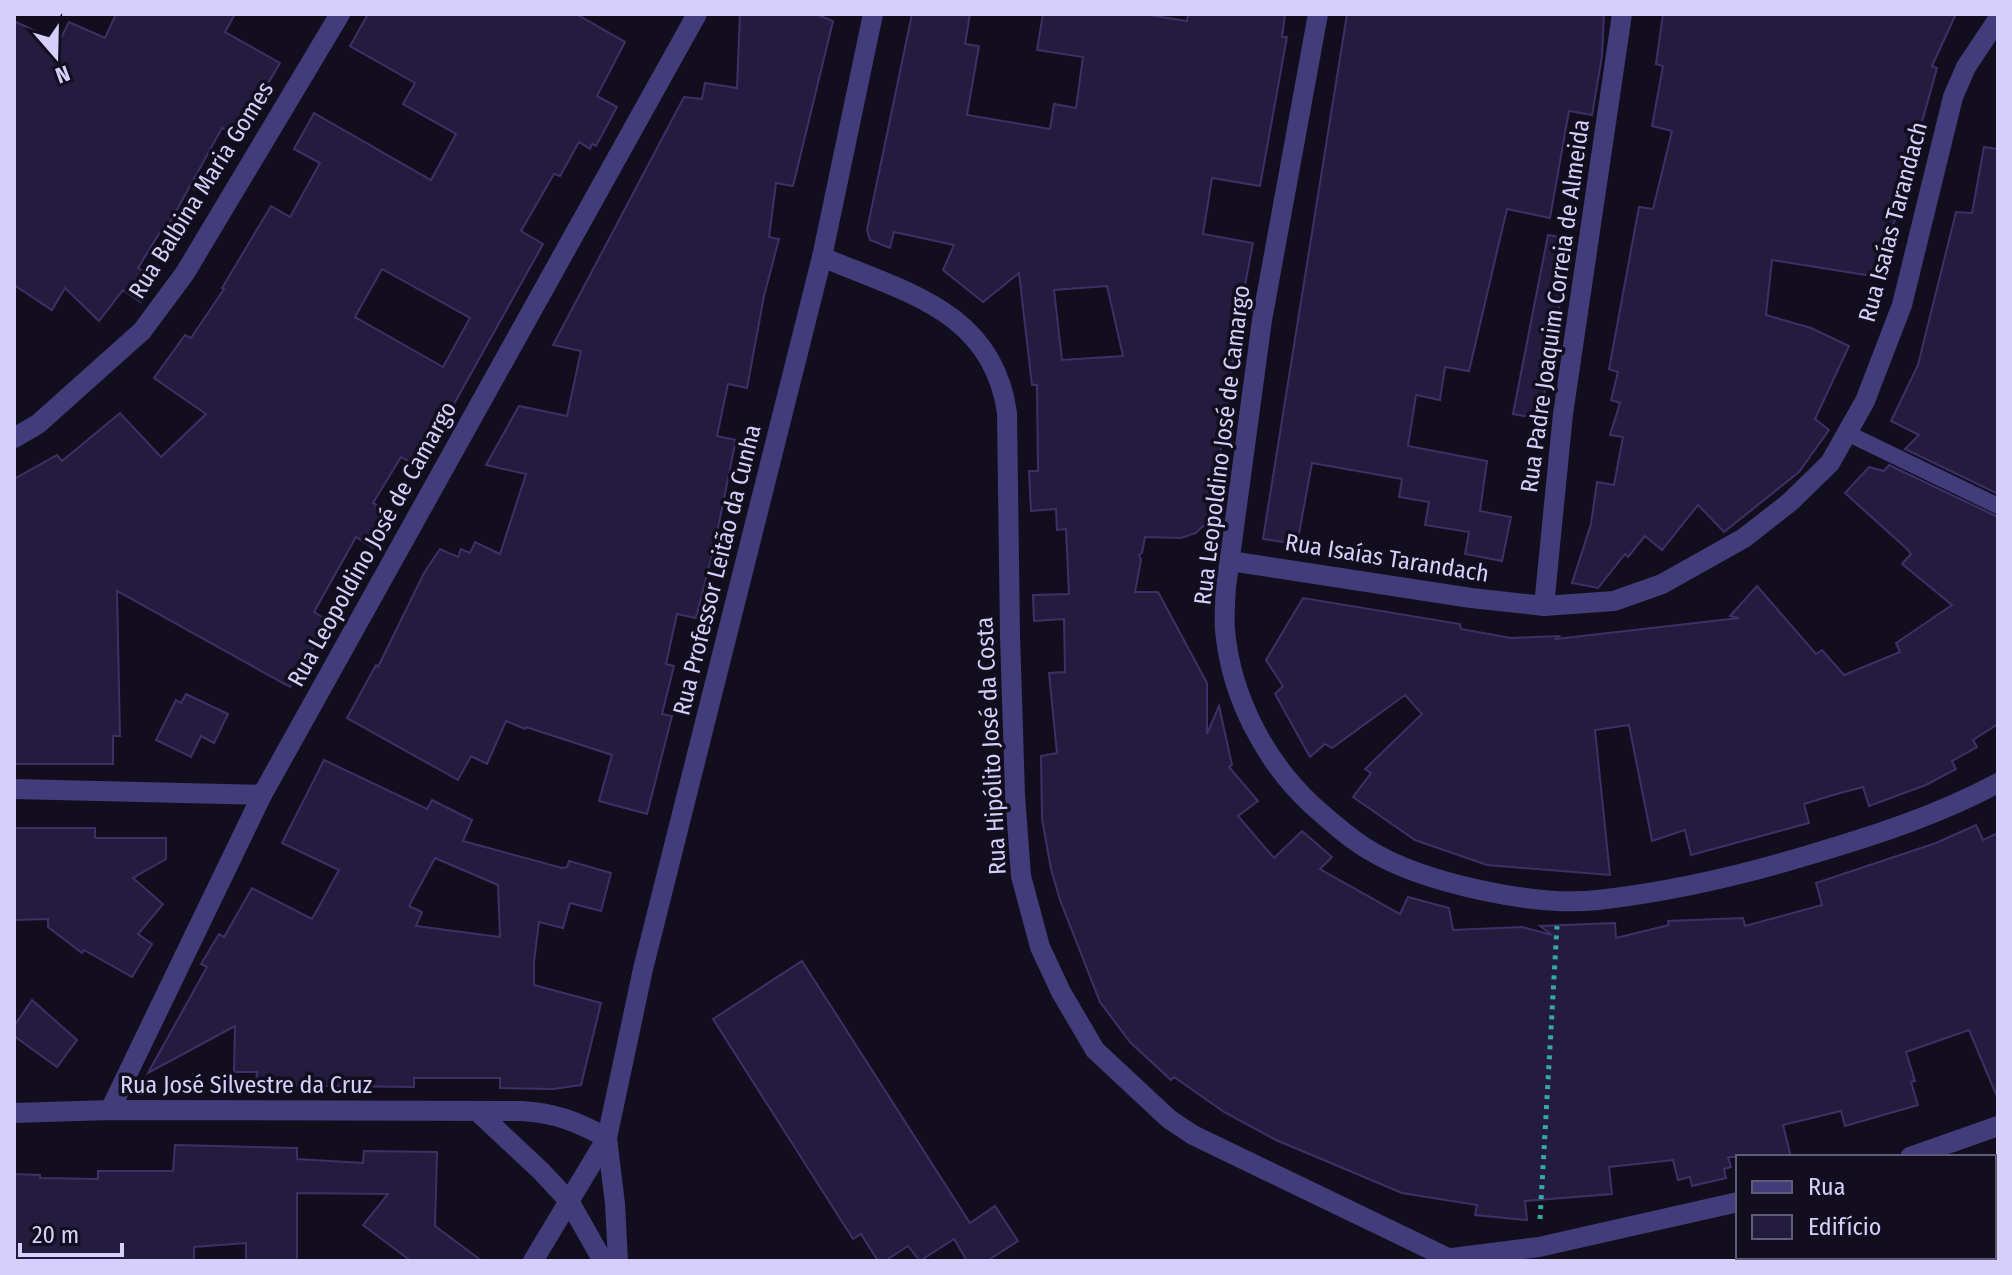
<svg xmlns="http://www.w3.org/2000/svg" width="2012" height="1275" viewBox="0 0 2012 1275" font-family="'Fira Sans Condensed',sans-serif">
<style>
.building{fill:#241c3e;stroke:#3d3068;stroke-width:2;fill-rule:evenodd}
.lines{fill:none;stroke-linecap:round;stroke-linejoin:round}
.path{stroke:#37a7a6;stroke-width:5;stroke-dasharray:4 6;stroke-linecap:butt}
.lane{stroke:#423d7a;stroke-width:16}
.street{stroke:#423d7a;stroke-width:20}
.labels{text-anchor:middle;stroke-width:7;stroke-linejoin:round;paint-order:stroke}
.street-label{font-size:24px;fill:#d6cffb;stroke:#120e1e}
</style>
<rect width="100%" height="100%" fill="#120e1e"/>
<g class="building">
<path d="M116,14h119l-10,18 55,31 -43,73 -15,-8 -54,98 -3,-2 -27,44 18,12 -15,22 -18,-12 -24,31 -34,-33 -13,22 -38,-25v-264l45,21 10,-20 36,16z"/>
<path d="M368,14h208l49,28 -28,54 20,11 -21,39 -4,-2 -2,5 -11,-7 -19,34 -6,-2 -33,57 22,13 -124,223 -18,-10 -28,46 4,2 -1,3 15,9 -18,31 -17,-11 -42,75 15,9 -39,66 -173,-96 3,145h-7v28h-99v-285l43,-24 5,6 58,-48 41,44 45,-43 -52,-36 31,-43 6,3 33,-49 -2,-1 49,-82 19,11 30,-54 -26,-14 20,-36 117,67 25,-46 -53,-30 12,-21 -65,-37zM382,269l88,49 -27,49 -88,-50z"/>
<path d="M740,14h76l17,7 -40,165 -17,-3 -7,54 10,2 -15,57 -17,92 -19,-4 -11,52 19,4 -3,14 -18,89 -19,75 -19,-4 -11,50 8,2 -12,48 10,2 -25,98 -48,-13 13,-46 -86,-28 -1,2 -19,-8 -19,43 -16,-8 -13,24 -111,-62 29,-53 2,2 46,-94 16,-24 18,8 3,-8 9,4 5,-11 25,12 26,-80 -40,-9 33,-59 48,10 14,-65 -28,-6 131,-248 18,2 3,-16 32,5z"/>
<path d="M912,14h58l-5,30 14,2 -12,69 83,14 4,-25 22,4 7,-51 -46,-7 6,-36h100l44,7 1,-7h97l-3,23h5l-27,149 -48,-8 -9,56 50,9 -14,74 -29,210 -7,-1 -7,7 -15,5 -36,-1 -3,16 -3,2 2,5 -6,32h23l49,91v51l12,-28 13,59 -3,2 29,34 -20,15 36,42 28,-27 30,26 -12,12 80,45 8,-17 41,11 4,22 69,-3 30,8 -12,-9 75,-3 1,15 53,-13 -1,-4 75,-3 2,8 77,-21 -6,-22 120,-40 40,-18 7,15 15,-7v266l-29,-69 -63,22 9,29 -4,1 7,23 -73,21 -4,-15 -58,14 8,32h-63l3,10 -7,2 2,9 -34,8 -2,-9 -12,3 -5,-20 -64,7 3,27 -87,7 2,19 -52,-5 2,-10 -75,-12 -126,-53 -52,-28 -50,-35 -3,3 -41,-38 -30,-40 -40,-102 -9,-31 -9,-50 -1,-63 16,-3 -8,-80 16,-1 -1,-53 -30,2 -1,-26 36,-1 -3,-65 -9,1 -1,-21 -25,2 -2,-40h9l-1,-86h-5l-13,-112 -36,29 -40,-32 11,-25 -60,-13 -4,16 -20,-8 -3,-10zM1107,286l16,70 -61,4 -8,-70z"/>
<path d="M1347,14h257l-2,42 -10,59 -23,-4 -19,107 -43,-9 -38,162 -24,-4 -5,33 -24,-5 -8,51 79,15 -7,50 31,6 -9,44 -37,-7 4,-22 -44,-7 4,-23 -30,-5 3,-18 -90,-16 -15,81 -34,-5z"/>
<path d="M1663,14h293l-24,52 5,2 -58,209 -107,-17 -6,55 45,13 38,18 -34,73 14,11 -30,42 -75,60 -26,-27 -36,45 -17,-14 -17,21 -3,-3 -27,34 -26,-5 19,-59 6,-42 17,3 9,-48 -13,-2 10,-32 -9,-3 7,-28 -9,-3 30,-162 14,2 19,-78 -20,-5 11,-60 -7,-2z"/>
<path d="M1984,147l14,2v345l-93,-45 14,-14 -28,-14 27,-56 38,-153 16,1z"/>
<path d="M1548,235l23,4 -31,180 -27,-5z"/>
<path d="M1889,465l109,52v207l-25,16 4,7 -25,14 4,8 -30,16 -57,21 -6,-19 -30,8 -29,9 5,19 -118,32 -6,-25 -33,11 -23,-116 -34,5 15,145 -123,-10 -72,-25 -62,-43 18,-24 -6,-4 57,-55 -17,-19 -73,53 -7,-4 -15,13 -35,-63 8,-8 -17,-26 37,-62 157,26 1,5 50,9 48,-2 -3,3 183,-21 -9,-2 27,-30 59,68 6,-4 22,25 56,-23 -4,-9 56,-38 -50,-41 9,-10 -4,-5 -62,-56 24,-26 15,4z"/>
<path d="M186,694l42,20 -14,29 -13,-7 -10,21 -35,-17 20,-40 5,3z"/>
<path d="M324,760l103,49 5,-9 40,20 -9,21 99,27 5,-1 2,-6 42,12 -10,38 -31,-8 -7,25 -24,-6 -5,40v23l67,18 -20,82 -28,4 -53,-1v-10h-86v9l-158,-2 1,-13h-23l1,-46 -87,47 59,-106 -6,-3 18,-30 5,3 28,-49 60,31 27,-49 -57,-27zM435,858l63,27 2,52 -84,-11 6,-14 -13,-6z"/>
<path d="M14,828h81v10h71v21l-33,19 30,26 -25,30 14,10 -20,33 -48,-27 -2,3 -34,-26v-8l-34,1z"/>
<path d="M802,961l168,262 25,-17 23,35 -31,20h-20l-13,-22 -34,22 -12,-15 -23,15h-7l-17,-27 -8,5 -140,-220z"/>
<path d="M32,1000l45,40 -20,27 -43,-31v-10z"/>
<path d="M175,1145l122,3v11l66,4 1,-12 73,1 -2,74 47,35h-71l-48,-36 25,-31 -91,-1v68h-51v-18l-52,4v14h-180v-87l26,1v3l58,1v-8h75z"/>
</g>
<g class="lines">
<path class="path" d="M1540,1219l17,-293"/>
<path class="lane" d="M1847,433l151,73"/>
<g class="street">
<path d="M1318,14l-56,306 -36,267c-1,14 -2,29 -1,43 6,66 39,130 87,175 18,16 37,33 57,45 54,33 166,57 229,50 71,-8 145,-25 214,-46 64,-19 126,-39 186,-71"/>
<path d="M822,257c83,35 171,54 185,156l3,222 5,160 6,81 19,71 21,45 34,58 74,69 24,16 255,123"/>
<path d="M14,438l24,-14 104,-93 43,-58 155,-259"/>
<path d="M1230,561l241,37 73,8 70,-5 48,-17 82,-46 46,-36 40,-39 35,-62 37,-96 51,-208 13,-30 32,-48"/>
<path d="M1544,606l19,-192 59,-400"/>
<path d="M14,789l248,6"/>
<path d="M110,1110l152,-315 435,-781"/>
<path d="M478,1112l63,59 28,30 34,60"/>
<path d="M14,1113l96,-3 411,1c34,2 55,10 86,27l8,66 3,57"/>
<path d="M1910,1157l88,-31"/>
<path d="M1436,1260l103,-13 199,-45"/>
<path d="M533,1261l74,-123 36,-169 179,-712 51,-243"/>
</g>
</g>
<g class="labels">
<g class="street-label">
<text transform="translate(201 190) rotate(-58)" y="8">Rua Balbina Maria Gomes</text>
<text transform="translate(1893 222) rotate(-75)" y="8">Rua Isaías Tarandach</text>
<text transform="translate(1555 306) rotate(-82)" y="8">Rua Padre Joaquim Correia de Almeida</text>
<text transform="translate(1222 445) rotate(-83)" y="8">Rua Leopoldino José de Camargo</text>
<text transform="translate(372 544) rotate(-61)" y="8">Rua Leopoldino José de Camargo</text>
<text transform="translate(1387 558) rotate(9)" y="8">Rua Isaías Tarandach</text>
<text transform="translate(717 570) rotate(-76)" y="8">Rua Professor Leitão da Cunha</text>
<text transform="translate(991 746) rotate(-93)" y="8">Rua Hipólito José da Costa</text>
<text x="246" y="1093">Rua José Silvestre da Cruz</text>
</g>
</g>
<rect width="2012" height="1275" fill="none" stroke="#d6cffb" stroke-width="32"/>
<rect x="1736" y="1155" width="260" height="104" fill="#120e1e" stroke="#605b76" stroke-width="2"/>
<rect x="1752" y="1181" width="40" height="12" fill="#423d7a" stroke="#605b76" stroke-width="2"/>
<text x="1808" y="1195" font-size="24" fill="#d6cffb">Rua</text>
<rect x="1752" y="1215" width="40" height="24" fill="#241c3e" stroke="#605b76" stroke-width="2"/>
<text x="1808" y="1235" font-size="24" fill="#d6cffb">Edifício</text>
<g transform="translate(56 56) rotate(160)" stroke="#120e1e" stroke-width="6" paint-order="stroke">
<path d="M0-6L14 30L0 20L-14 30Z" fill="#d6cffb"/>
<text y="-12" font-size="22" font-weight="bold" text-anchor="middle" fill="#d6cffb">N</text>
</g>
<path d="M20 1243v12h102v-12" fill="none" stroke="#d6cffb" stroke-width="4"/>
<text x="32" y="1243" font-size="24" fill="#d6cffb" stroke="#120e1e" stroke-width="6" paint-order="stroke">20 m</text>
</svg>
